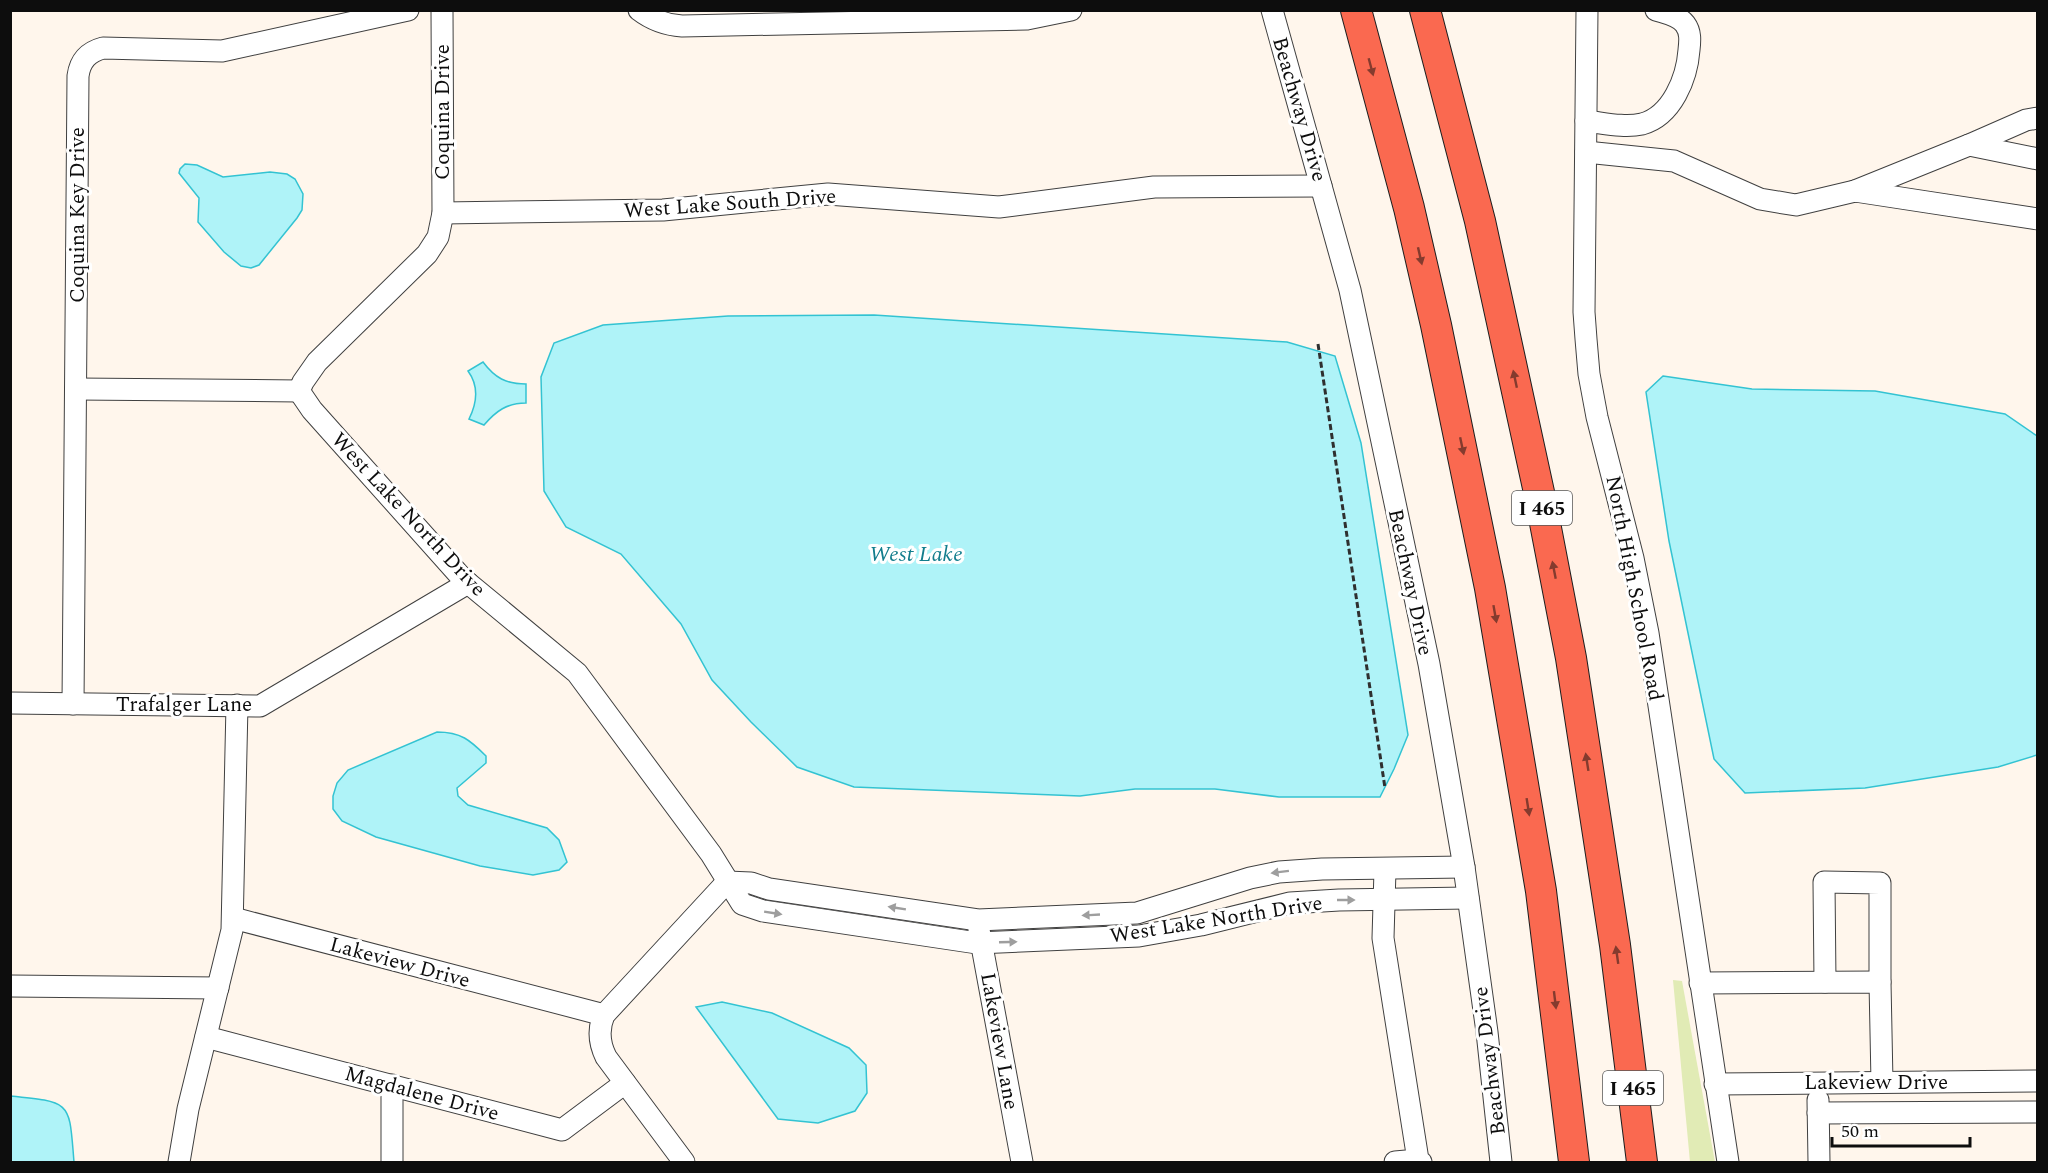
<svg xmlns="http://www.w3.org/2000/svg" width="2048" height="1173" viewBox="0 0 2048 1173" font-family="Spectral,serif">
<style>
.green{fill:#e1ebb5}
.water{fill:#aff3f8;stroke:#33c3d2;stroke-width:1.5}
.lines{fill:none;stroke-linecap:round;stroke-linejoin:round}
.minor-casing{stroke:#404040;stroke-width:23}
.highway-casing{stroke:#1e1e1e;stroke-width:32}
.path{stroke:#2f2f2f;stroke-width:3;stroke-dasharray:6 3;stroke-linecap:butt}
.minor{stroke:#fff;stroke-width:21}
.highway{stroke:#fa6950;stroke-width:30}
.oneway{fill:#843b2e}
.oneway2{fill:#9e9e9e}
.labels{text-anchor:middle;stroke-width:6;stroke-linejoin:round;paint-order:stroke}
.shield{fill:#fff;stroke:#565656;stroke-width:1.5}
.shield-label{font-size:20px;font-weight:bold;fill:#0d0d0d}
.street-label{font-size:21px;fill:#0d0d0d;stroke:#fff}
.water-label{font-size:22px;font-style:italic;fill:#127d8d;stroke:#fff}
</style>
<rect width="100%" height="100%" fill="#fff6ec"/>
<path class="green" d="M1673,980l9,1 33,181h-25z"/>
<g class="water">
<path d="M185,164l12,1 26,12 47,-5 17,2 8,5 8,15 -1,16 -5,8 -38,47 -8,3 -10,-2 -17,-14 -26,-30 1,-24 -20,-25 1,-4z"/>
<path d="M874,315l413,27 48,14 26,87 47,292 -14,34 -14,28h-101l-64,-8h-80l-55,7 -226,-9 -57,-20 -46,-45 -39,-42 -31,-56 -60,-70 -55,-27 -22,-36 -3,-114 13,-34 49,-18 125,-9z"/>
<path d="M483,362c12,16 23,22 43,22v19c-19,0 -30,8 -42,22l-15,-6c8,-16 10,-33 -1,-48z"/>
<path d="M1663,376l89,13 123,2 130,23 32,22v319l-39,12 -133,21 -120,5 -31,-34 -45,-218 -23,-149z"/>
<path d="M437,732c24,0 33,8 49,24v7l-29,25 1,8 10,9 79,23 12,12 8,22 -8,8 -26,5 -53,-9 -104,-29 -34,-16 -9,-12v-13l4,-13 11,-13z"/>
<path d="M722,1002l50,11 77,35 17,17 1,28 -12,18 -37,12 -40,-4 -82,-112z"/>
<path d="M10,1096c63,6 59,6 64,66h-63z"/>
</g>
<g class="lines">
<defs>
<g id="minor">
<path d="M639,10c13,10 27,15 43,16l345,-7 44,-9"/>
<path d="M1272,10l78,280 79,374 35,203 23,165 14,130"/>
<path d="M1587,10l-3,302 2,27 3,35 8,43 36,141 15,75 80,529"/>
<path d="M1586,121c18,2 38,7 56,3 30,-8 45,-46 47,-74 1,-9 2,-18 -4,-26 -7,-9 -20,-11 -29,-14"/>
<path d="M1969,145l69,14"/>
<path d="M1586,152l88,9 86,38 36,6 59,-14 183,28"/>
<path d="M1855,191l114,-46 57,-25 12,-2"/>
<path d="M443,213l220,-3 165,-16 171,13 155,-20 167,-1"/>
<path d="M76,389l223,2"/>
<path d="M299,391l13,19 150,168 115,95 134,181 31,50 21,7 214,32 162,-7 62,-11 89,-22 49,-3 129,-2"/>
<path d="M299,391l4,-9 14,-20 110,-108 11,-17 5,-24 -1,-203"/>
<path d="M10,703l250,3 208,-123"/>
<path d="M73,704l5,-628c2,-15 10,-24 25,-28l119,3 186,-41"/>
<path d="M1385,870l-2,68 35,222 3,2"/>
<path d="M727,882l24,1 18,6 209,31 159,-7 113,-35 29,-6 43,-3 142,-2"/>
<path d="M233,918l371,97"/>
<path d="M979,930l43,232"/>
<path d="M1825,982l-1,-100 56,1v99"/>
<path d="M1700,983l180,-1 2,100"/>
<path d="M10,986l208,2"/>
<path d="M206,1037l356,93 63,-47"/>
<path d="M1715,1084l323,-3"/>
<path d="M392,1085v77"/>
<path d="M1818,1100l1,62"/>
<path d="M1818,1113l220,-1"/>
<path d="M179,1162l9,-53 44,-179 5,-225"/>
<path d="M684,1162l-78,-105c-7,-14 -8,-28 -2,-42l123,-133"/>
<path d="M1395,1162l23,-2"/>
</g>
<g id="highway">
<path d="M1356,10l53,198 27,117 54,263 51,303 33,271"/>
<path d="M1425,10l55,211 60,276 31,161 44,287 27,217"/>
</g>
</defs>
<use href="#minor" class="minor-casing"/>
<use href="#highway" class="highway-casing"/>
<path class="path" d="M1318,344l67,444"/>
<use href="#minor" class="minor"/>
<use href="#highway" class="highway"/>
</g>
<defs><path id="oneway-solid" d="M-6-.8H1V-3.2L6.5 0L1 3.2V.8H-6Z" transform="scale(1.5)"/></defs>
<g class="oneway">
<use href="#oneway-solid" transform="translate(1371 67) rotate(75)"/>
<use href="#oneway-solid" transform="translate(1420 256) rotate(77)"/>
<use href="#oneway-solid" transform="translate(1515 379) rotate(-102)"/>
<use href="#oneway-solid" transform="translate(1462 446) rotate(78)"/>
<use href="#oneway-solid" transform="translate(1554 570) rotate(-101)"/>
<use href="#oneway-solid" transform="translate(1495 614) rotate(80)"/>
<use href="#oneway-solid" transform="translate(1587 762) rotate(-99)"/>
<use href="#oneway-solid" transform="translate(1528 807) rotate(81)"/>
<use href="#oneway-solid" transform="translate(1617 955) rotate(-98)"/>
<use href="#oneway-solid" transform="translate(1555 1000) rotate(83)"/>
</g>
<g class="oneway2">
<use href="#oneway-solid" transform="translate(1280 872) rotate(173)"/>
<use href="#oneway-solid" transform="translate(1346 900)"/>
<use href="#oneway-solid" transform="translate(897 908) rotate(-171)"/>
<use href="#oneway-solid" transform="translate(773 913) rotate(9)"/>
<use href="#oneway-solid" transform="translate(1091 915) rotate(177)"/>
<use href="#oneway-solid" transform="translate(1008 942) rotate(-2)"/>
</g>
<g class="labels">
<g class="shield">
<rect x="1512" y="491" width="60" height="34" rx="4.5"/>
<rect x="1603" y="1071" width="60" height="34" rx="4.5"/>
</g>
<g class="shield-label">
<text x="1542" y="515">I 465</text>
<text x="1633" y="1095">I 465</text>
</g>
<g class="street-label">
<text transform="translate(1300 109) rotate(74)" y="7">Beachway Drive</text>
<text transform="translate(442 112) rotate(-90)" y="7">Coquina Drive</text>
<text transform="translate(730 203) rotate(-4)" y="7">West Lake South Drive</text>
<text transform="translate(77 215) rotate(-90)" y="7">Coquina Key Drive</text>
<text transform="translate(409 514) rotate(47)" y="7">West Lake North Drive</text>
<text transform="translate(1411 582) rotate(78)" y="7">Beachway Drive</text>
<text transform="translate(1635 588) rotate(79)" y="7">North High School Road</text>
<text x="184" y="711">Trafalger Lane</text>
<text transform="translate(1216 919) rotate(-9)" y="7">West Lake North Drive</text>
<text transform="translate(400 962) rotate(15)" y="7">Lakeview Drive</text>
<text transform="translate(1000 1041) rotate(80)" y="7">Lakeview Lane</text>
<text transform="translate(1489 1061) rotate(-97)" y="7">Beachway Drive</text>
<text x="1876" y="1089">Lakeview Drive</text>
<text transform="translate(422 1093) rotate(15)" y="7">Magdalene Drive</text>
</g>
<g class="water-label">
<text x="916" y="561">West Lake</text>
</g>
</g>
<rect width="2048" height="1173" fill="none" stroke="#0d0d0d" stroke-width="24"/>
<path d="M1832 1137v9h138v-9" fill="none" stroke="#0d0d0d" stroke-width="3"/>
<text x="1841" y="1137" font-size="18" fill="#0d0d0d" stroke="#ffffff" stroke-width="4.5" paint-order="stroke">50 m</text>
</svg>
